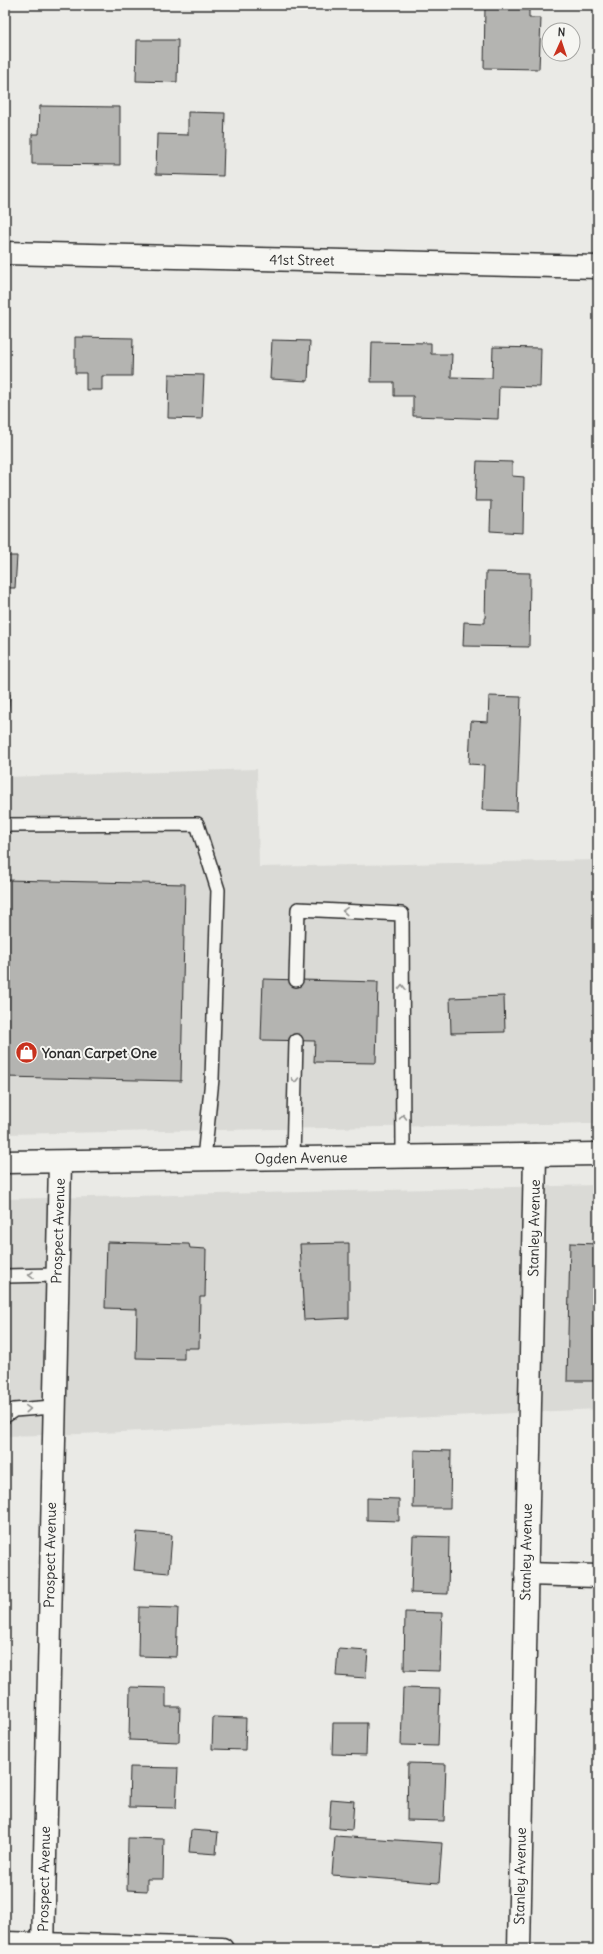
<svg xmlns="http://www.w3.org/2000/svg" width="603" height="1954" viewBox="0 0 603 1954" font-family="Delius,sans-serif">
<style>
.built{fill:#dadad6}
.building{fill:#b4b4b1;stroke:#2b2b2b}
.lines{fill:none;stroke-linecap:round;stroke-linejoin:round}
.service-casing{stroke:#2b2b2b;stroke-width:16}
.minor-casing{stroke:#2b2b2b;stroke-width:25}
.primary-casing{stroke:#2b2b2b;stroke-width:25}
.service{stroke:#f6f6f2;stroke-width:13}
.minor{stroke:#f6f6f2;stroke-width:22}
.primary{stroke:#f6f6f2;stroke-width:22}
.oneway{stroke:#90908e}
.labels{text-anchor:middle;stroke-width:4;stroke-linejoin:round;paint-order:stroke}
.street-label{font-size:14px;fill:#2b2b2b;stroke:#f6f6f2}
.poi-label{font-size:14px;font-weight:bold;fill:#2b2b2b;stroke:#f6f6f2;text-anchor:start}
</style>
<rect width="100%" height="100%" fill="#eaeae6"/>
<filter id="ink" filterUnits="userSpaceOnUse"><feTurbulence type="fractalNoise" baseFrequency=".025" numOctaves="2"/><feDisplacementMap in="SourceGraphic" scale="8" xChannelSelector="R" yChannelSelector="G"/><feConvolveMatrix kernelMatrix="1 2 1 2 8 2 1 2 1" color-interpolation-filters="sRGB"/></filter>
<g filter="url(#ink)">
<g class="built">
<path d="M257,769l2,98 339,-7v263l-593,11v-357z"/>
<path d="M598,1185v224l-518,25 -75,2v-237z"/>
</g>
<g class="building">
<path d="M485,5h44v13h12l-2,51 -55,-1z"/>
<path d="M137,40h41l-1,42 -41,-1z"/>
<path d="M40,106l80,1v58l-88,-1v-30h7z"/>
<path d="M188,112l37,1 -2,63 -67,-2 1,-40 31,1z"/>
<path d="M75,337l58,1 -1,38h-30v14h-16v-17h-11z"/>
<path d="M272,340l38,1 -2,40 -38,-2z"/>
<path d="M372,342l59,1v11h21l-1,23 41,1 1,-31 48,1 -1,39 -41,-1 -1,33 -85,-3v-20h-19v-14h-23z"/>
<path d="M169,374l35,1 -2,44 -34,-1z"/>
<path d="M477,461l35,1v14l12,1 -1,56 -33,-2 1,-30h-16z"/>
<path d="M5,556h12l-2,32h-10z"/>
<path d="M486,572l44,1 -1,74 -66,-1 1,-24 21,1z"/>
<path d="M5,694h5l-3,37h-2z"/>
<path d="M489,696l32,1 -4,114 -35,-1 2,-45 -15,-1 2,-43 17,1z"/>
<path d="M5,880l180,4 -4,197 -176,-4z"/>
<path d="M263,979l115,3 -2,81 -62,-1 1,-21 -54,-1z"/>
<path d="M504,996l1,36 -54,1 -1,-35z"/>
<path d="M107,1242l82,2 1,4 16,1 -1,48h-5l-1,51h-15v11l-48,-1 1,-49 -32,-1z"/>
<path d="M349,1243v75l-45,2 -4,-76z"/>
<path d="M570,1243l28,1v137h-31z"/>
<path d="M414,1450l37,1 -1,57h-37z"/>
<path d="M367,1498l32,1v22l-32,-1z"/>
<path d="M137,1532l35,3 -3,38 -35,-3z"/>
<path d="M413,1536l36,1 -1,57 -37,-1z"/>
<path d="M139,1607l39,1 -2,49 -38,-1z"/>
<path d="M405,1612l37,1 -2,58 -36,-1z"/>
<path d="M338,1649l30,2 -2,27 -30,-2z"/>
<path d="M130,1687l36,1v19h14l-1,35 -50,-2z"/>
<path d="M403,1688l37,1 -2,57 -37,-1z"/>
<path d="M213,1717l33,1 -1,32 -33,-1z"/>
<path d="M333,1723h34l-1,32 -34,-1z"/>
<path d="M408,1763l38,1 -2,57 -37,-1z"/>
<path d="M130,1767l48,1 -2,40 -47,-1z"/>
<path d="M331,1799l23,2 -2,29 -23,-2z"/>
<path d="M191,1830l27,2 -2,22 -27,-2z"/>
<path d="M335,1836l107,7 -3,40 -107,-8z"/>
<path d="M128,1838l36,1 -1,40h-16v12l-20,-1z"/>
</g>
<g class="lines">
<defs>
<g id="service">
<path d="M5,825l192,-1 21,66 -6,189 -8,80"/>
<path d="M296,980l2,-71 104,5 1,242"/>
<path d="M293,1158l3,-117"/>
<path d="M5,1276l51,-1"/>
<path d="M5,1416l9,-6 39,-3"/>
</g>
<g id="minor">
<path d="M5,253l593,14"/>
<path d="M526,1574l72,2"/>
<path d="M5,1943l217,6"/>
<path d="M43,1949l17,-787"/>
<path d="M519,1949l16,-794"/>
</g>
<path id="primary" d="M5,1162l593,-8"/>
</defs>
<use href="#service" class="service-casing"/>
<use href="#minor" class="minor-casing"/>
<use href="#primary" class="primary-casing"/>
<use href="#service" class="service"/>
<use href="#minor" class="minor"/>
<use href="#primary" class="primary"/>
</g>
<defs><path id="oneway-chevron" d="M-2-3.5L2.5 0L-2 3.5" fill="none" stroke-width="1.6" stroke-linecap="round" stroke-linejoin="round"/></defs>
<g class="oneway">
<use href="#oneway-chevron" transform="translate(345 911) rotate(-177)"/>
<use href="#oneway-chevron" transform="translate(402 987) rotate(-90)"/>
<use href="#oneway-chevron" transform="translate(295 1080) rotate(91)"/>
<use href="#oneway-chevron" transform="translate(403 1117) rotate(-90)"/>
<use href="#oneway-chevron" transform="translate(31 1275) rotate(179)"/>
<use href="#oneway-chevron" transform="translate(28 1409) rotate(-4)"/>
</g>
</g>
<defs>
<symbol id="shop-disc" viewBox="-11 -11 22 22"><circle r="9.5" fill="#c8321e" stroke="#f6f6f2"/><path d="M-5-2.5h2.3a2.7 3.5 0 0 1 5.4 0H5L5.5 6h-11ZM-1.5-2.5h3a1.5 2.3 0 0 0-3 0Z" fill="#fff"/></symbol>
</defs>
<g fill-rule="evenodd">
<use href="#shop-disc" x="14" y="1040" width="25" height="25"/>
</g>
<g class="labels">
<g class="street-label">
<text transform="translate(302 260) rotate(1)" y="5">41st Street</text>
<text transform="translate(301 1158) rotate(-1)" y="5">Ogden Avenue</text>
<text transform="translate(534 1228) rotate(-89)" y="5">Stanley Avenue</text>
<text transform="translate(58 1231) rotate(-88)" y="5">Prospect Avenue</text>
<text transform="translate(526 1552) rotate(-89)" y="5">Stanley Avenue</text>
<text transform="translate(50 1555) rotate(-89)" y="5">Prospect Avenue</text>
<text transform="translate(520 1876) rotate(-89)" y="5">Stanley Avenue</text>
<text transform="translate(44 1879) rotate(-89)" y="5">Prospect Avenue</text>
</g>
<g class="poi-label">
<text x="42" y="1058">Yonan Carpet One</text>
</g>
</g>
<rect width="603" height="1954" fill="none" stroke="#f6f6f2" stroke-width="20"/>
<rect x="10" y="10" width="583" height="1934" fill="none" stroke="#2b2b2b" stroke-width="1.5" filter="url(#ink)"/>
<g transform="translate(561 42) rotate(3)"><circle r="19" fill="#f6f6f2" stroke="#a5a5a2"/>
<path d="M0-3L7 15L0 10L-7 15Z" fill="#c8321e"/>
<text y="-6" font-size="11" font-weight="bold" text-anchor="middle" fill="#2b2b2b">N</text>
</g>
</svg>
